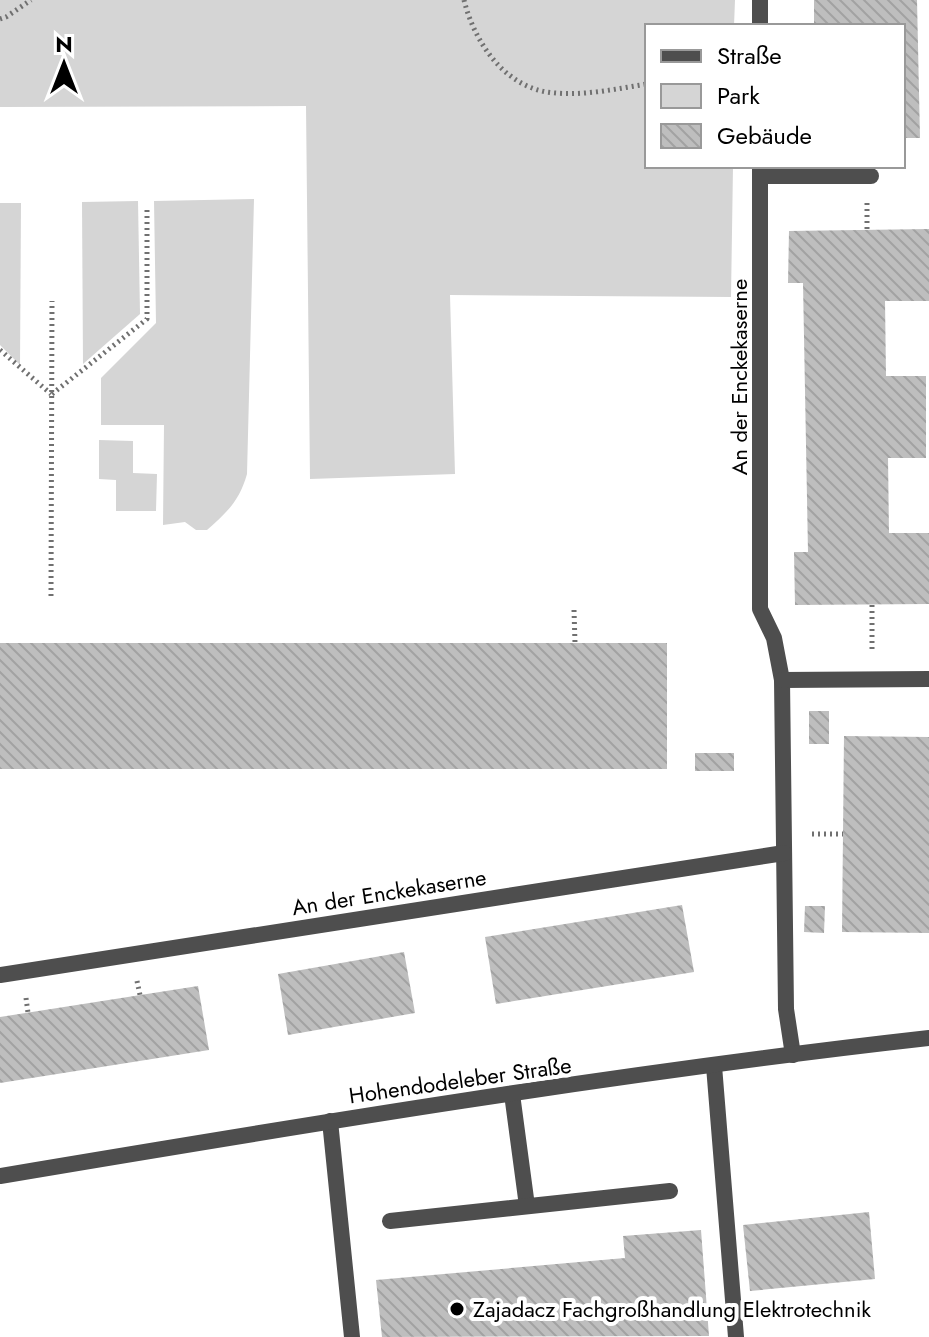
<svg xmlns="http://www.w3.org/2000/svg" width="929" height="1337" viewBox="0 0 929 1337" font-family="Jost,sans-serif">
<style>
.green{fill:#d5d5d5}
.building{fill:url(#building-back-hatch)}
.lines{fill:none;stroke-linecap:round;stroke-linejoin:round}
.path{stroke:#707070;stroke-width:5;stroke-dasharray:2 4;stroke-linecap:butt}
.service{stroke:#4e4e4e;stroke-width:16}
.minor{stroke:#4e4e4e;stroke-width:16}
.poi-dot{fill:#000;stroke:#fff;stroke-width:3}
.labels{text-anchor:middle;stroke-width:8;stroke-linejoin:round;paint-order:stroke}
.street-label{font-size:22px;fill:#000;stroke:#fff}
.poi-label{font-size:22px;fill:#000;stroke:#fff;text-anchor:start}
</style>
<defs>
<pattern id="building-back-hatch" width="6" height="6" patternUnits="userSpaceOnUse" patternTransform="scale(2)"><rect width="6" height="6" fill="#bebebe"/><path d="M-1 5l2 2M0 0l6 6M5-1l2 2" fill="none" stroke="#a2a2a2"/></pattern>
</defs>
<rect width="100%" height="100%" fill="#fff"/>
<g class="green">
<path d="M0,0h735l-1,26h-87v140h86l-2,131 -281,-2 5,179 -145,5 -4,-373 -306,1z"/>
<path d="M254,199l-7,275c-8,28 -20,38 -40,56h-11l-11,-8 -22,3 1,-100h-63v-47l55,-55 -2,-122z"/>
<path d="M138,201l2,113 -57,50 -1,-162z"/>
<path d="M0,203h21l-1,162 -20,-20z"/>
<path d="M99,440l34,1v32l24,1 -1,37h-40v-31l-17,-1z"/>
</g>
<g class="building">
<path d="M814,0h103l3,138h-17v-112h-89z"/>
<path d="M929,229v72h-44l1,75h40v82h-38l1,75h40v71l-134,1 -1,-53h14l-5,-269h-15l1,-52z"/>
<rect x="0" y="643" width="667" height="126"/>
<rect x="809" y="711" width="20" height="33"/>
<path d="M844,736l85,1v196l-87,-1z"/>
<rect x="695" y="753" width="39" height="18"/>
<path d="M682,905l12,67 -198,32 -11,-67z"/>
<path d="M805,906h20l-1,27 -20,-1z"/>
<path d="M404,952l11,61 -127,22 -10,-61z"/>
<path d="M198,986l11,64 -209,33v-66z"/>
<path d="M869,1212l6,67 -125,12 -7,-66z"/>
<path d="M701,1230l8,106 -327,1 -6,-57 249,-22 -2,-22z"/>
</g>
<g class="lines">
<g class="path">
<path d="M464,0c10,41 39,85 83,92 33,5 68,-3 100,-8"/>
<path d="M0,19l6,-2 25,-17"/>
<path d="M867,203v27"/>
<path d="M0,350l51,44"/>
<path d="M52,394l95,-75v-112"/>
<path d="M51,596l1,-295"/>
<path d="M872,605v47"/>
<path d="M574,610l1,33"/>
<path d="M812,834h31"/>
<path d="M137,981l3,14"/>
<path d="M26,998l2,15"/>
</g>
<g class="service">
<path d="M760,176h111"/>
<path d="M714,1066l22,271"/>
<path d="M512,1094l15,112"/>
<path d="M330,1121l22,216"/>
<path d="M390,1221l280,-30"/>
</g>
<g class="minor">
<path d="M760,0v26"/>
<path d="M760,166v443l14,29 8,42 4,329 7,46"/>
<path d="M782,680l147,-1"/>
<path d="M0,975l784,-122"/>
<path d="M0,1176c309,-52 618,-103 929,-138"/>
</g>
</g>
<circle class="poi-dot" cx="457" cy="1309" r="8"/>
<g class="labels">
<g class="street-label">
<text transform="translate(739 377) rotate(-90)" y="8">An der Enckekaserne</text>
<text transform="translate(389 892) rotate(-9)" y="8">An der Enckekaserne</text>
<text transform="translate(460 1080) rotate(-8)" y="8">Hohendodeleber Straße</text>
</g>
<g class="poi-label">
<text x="473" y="1317">Zajadacz Fachgroßhandlung Elektrotechnik</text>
</g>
</g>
<rect x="645" y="24" width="260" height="144" fill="#ffffff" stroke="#999999" stroke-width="2"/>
<rect x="661" y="50" width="40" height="12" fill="#4e4e4e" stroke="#999999" stroke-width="2"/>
<text x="717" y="64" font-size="24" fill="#000000">Straße</text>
<rect x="661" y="84" width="40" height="24" fill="#d5d5d5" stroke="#999999" stroke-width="2"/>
<text x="717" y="104" font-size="24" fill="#000000">Park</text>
<rect x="661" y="124" width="40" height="24" fill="url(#building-back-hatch)" stroke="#999999" stroke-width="2"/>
<text x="717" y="144" font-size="24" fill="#000000">Gebäude</text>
<g transform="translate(64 64)" stroke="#ffffff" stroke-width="6" paint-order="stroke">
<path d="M0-6L14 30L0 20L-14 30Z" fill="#000000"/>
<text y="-12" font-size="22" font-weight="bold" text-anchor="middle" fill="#000000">N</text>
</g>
</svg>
